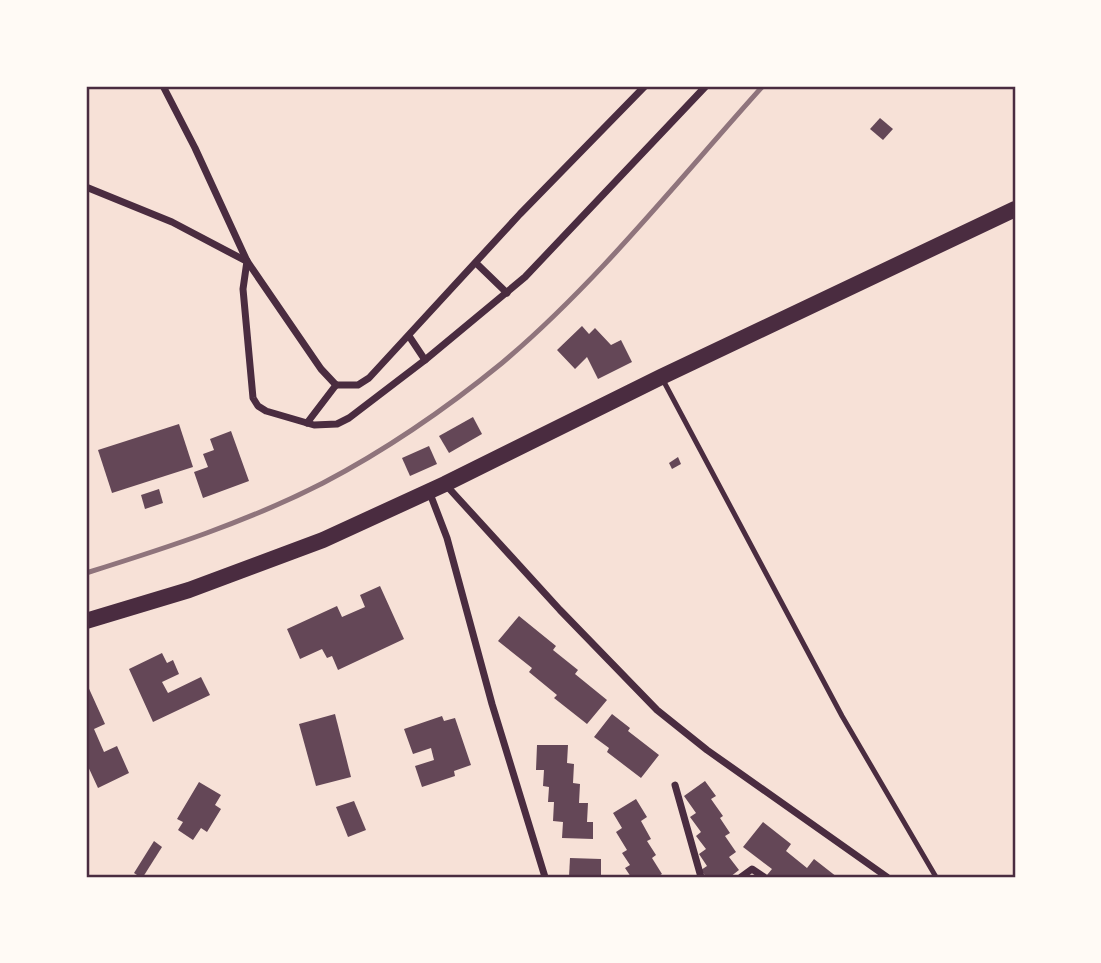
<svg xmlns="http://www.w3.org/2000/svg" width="1101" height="963" viewBox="0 0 1101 963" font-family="Rubik,sans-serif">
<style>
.building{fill:#644757}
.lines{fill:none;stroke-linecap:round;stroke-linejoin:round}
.service{stroke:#4a2c40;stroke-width:5}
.minor{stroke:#4a2c40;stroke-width:7}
.primary{stroke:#4a2c40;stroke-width:16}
.rail{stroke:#8f747c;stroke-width:5}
.neatline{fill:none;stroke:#4a2c40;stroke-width:2.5}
</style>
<rect width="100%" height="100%" fill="#f7e1d7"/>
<g class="building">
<path d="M880,118l13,11 -10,11 -13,-11z"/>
<path d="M582,326l7,8 6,-6 16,17 10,-5 11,22 -34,17 -11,-22 -12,12 -18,-19z"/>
<path d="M473,417l9,17 -33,19 -10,-17z"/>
<path d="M179,424l14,43 -81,26 -14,-43z"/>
<path d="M231,431l18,50 -46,17 -9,-26 14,-5 -5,-13 11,-4 -4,-11z"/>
<path d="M429,446l8,18 -27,12 -8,-18z"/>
<path d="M678,457l3,7 -9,5 -3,-6z"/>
<path d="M159,489l4,14 -18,6 -4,-14z"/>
<path d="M380,586l24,53 -66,31 -6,-14 -5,2 -5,-9 -22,10 -13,-30 50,-23 5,11 23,-10 -5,-12z"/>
<path d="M519,616l37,30 -3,4 25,20 -3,4 32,26 -20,24 -33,-26 3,-3 -28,-23 3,-4 -34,-27z"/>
<path d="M162,653l5,10 6,-3 6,14 -17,8 6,11 33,-16 9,18 -57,27 -24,-53z"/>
<path d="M86,682l19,42 -11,5 10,23 13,-6 12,27 -31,15 -12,-26z"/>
<path d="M335,714l16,63 -35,9 -17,-62z"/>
<path d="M612,714l18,14 -2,3 31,24 -18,23 -34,-26 2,-4 -15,-11z"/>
<path d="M442,716l2,5 11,-3 16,47 -17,6 1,5 -33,11 -7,-21 19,-6 -3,-12 -18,6 -9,-25z"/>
<path d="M537,745h31l-1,18 7,1 -1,19 7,1 -1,19h9l-1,19h6v17l-31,-1 1,-16 -10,-1 1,-19h-6l1,-15 -6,-1 1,-16h-8z"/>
<path d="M705,781l11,15 -5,3 12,17 -3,2 10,15 -5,3 11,16 -7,5 10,13 -9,7h-24l-5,-7 6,-4 -8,-12 7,-5 -10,-13 5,-4 -11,-15 6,-4 -12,-17z"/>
<path d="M199,782l22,13 -6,10 6,4 -14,23 -6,-4 -8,12 -15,-10 5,-8 -6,-3z"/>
<path d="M636,799l11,18 -6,4 10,18 -4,2 9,14 -4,3 10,16 -5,3h-26l-6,-9 5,-3 -8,-12 5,-3 -11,-18 6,-4 -9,-15z"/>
<path d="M354,801l12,29 -18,7 -12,-30z"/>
<path d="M763,822l28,22 -5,7 21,17 7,-9 23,18h-67l-3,-2 5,-6 -29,-22z"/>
<path d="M154,841l8,6 -19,30h-3l-6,-4z"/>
<path d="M570,858l31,1v18h-32z"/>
</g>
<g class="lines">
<path class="service" d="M663,380l179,336 94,161"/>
<g class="minor">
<path d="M163,86l32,62 52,113 74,108 15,16"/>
<path d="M86,187l86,35 74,39"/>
<path d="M247,261l-4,28 10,109 5,8 8,5 48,14 23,-1 12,-6 76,-58 100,-83 181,-191"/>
<path d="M476,263l31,30"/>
<path d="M409,336l16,24"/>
<path d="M336,385h22l11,-7 151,-164 125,-128"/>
<path d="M307,423l29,-38"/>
<path d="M445,484l115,126 97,100 50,40 180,127"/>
<path d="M429,491l18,47 45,166 53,173"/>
<path d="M675,785l26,92"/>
<path d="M741,877l11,-8 12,8"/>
</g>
<path class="primary" d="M86,621l103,-31 134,-50 122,-56 216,-107 354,-168"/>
<path class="rail" d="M86,573c80,-25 161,-51 237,-90 63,-33 124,-75 179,-120 95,-80 178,-185 261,-277"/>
</g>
<rect width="1101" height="963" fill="none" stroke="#fffaf5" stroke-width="175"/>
<rect x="88" y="88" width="926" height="788" class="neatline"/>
</svg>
